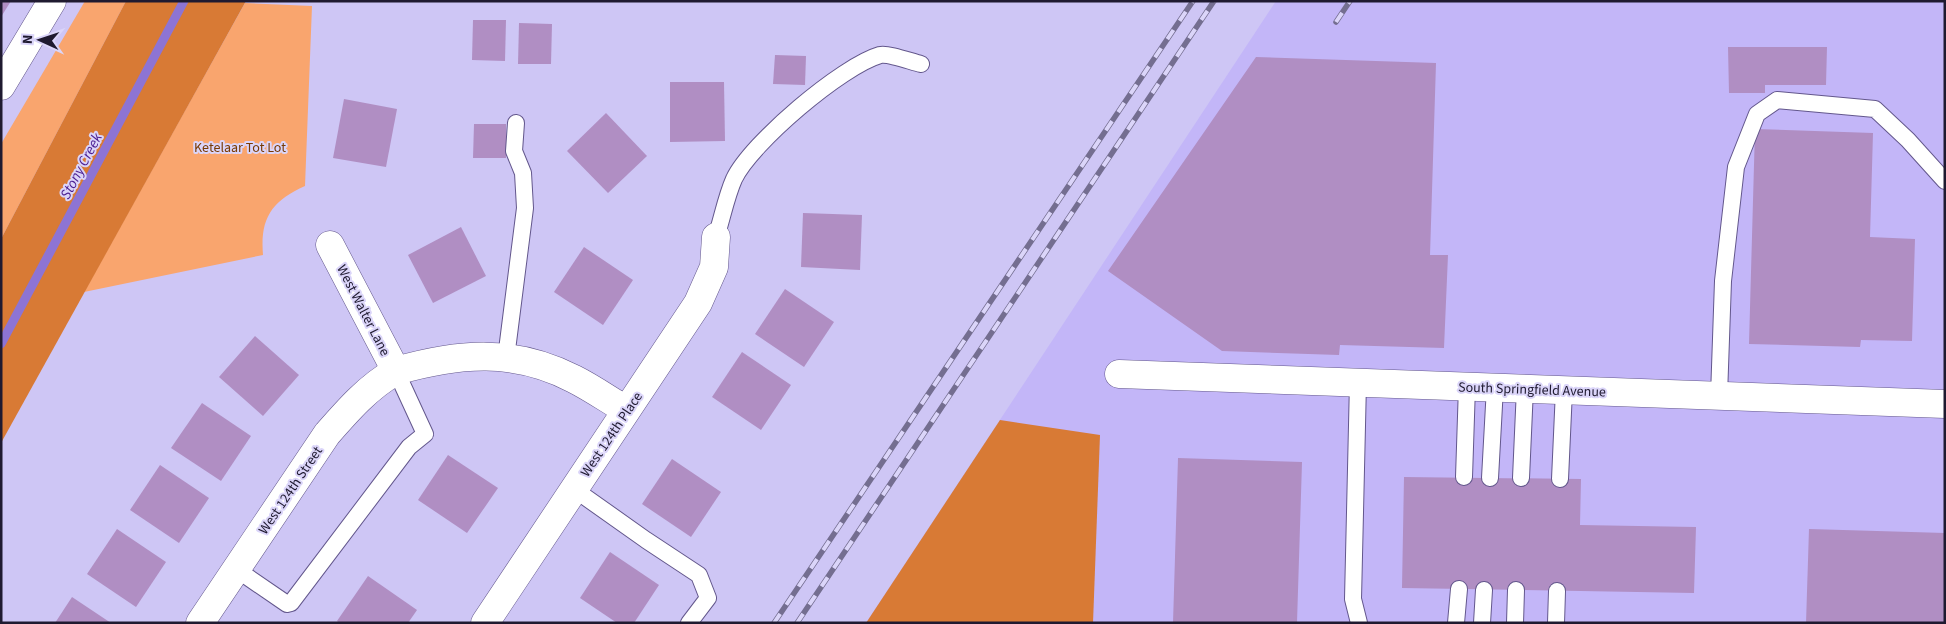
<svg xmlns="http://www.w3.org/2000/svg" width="1946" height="624" viewBox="0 0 1946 624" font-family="'Source Sans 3',sans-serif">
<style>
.built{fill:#c3b6f8}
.green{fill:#f9a56e}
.forest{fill:#d87a35}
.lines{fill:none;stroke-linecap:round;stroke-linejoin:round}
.stream{stroke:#8d74d4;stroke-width:9}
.building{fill:#b08ec3}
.lane-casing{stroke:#63578c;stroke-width:18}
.street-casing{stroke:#63578c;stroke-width:29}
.lane{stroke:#fff;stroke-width:16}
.street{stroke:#fff;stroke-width:28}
.rail-casing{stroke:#746e90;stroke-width:5.5}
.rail{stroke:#dbd5f9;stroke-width:4;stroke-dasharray:11;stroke-linecap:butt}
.labels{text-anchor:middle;stroke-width:4;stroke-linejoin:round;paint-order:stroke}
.park-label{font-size:14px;fill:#773a04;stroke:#dbd5f9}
.street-label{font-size:14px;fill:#1f1a30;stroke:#dbd5f9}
.water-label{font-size:15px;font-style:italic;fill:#4a1e91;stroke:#dbd5f9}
</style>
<rect width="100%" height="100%" fill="#cec6f5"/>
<path class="built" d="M1276,1h669v622h-1079z"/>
<g class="green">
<path d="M85,1h41l-125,238v-95z"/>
<path d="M245,3l67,3 -7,180c-34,15 -45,33 -42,69l-179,37z"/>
</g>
<g class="forest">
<path d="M126,1h120l-245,442v-204z"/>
<path d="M1000,420l100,15 -7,188h-227z"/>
</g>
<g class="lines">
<path class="stream" d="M1,344l183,-343"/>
</g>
<g class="building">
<path d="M1,1h10l-10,16z"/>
<path d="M473,20h33l-1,41 -33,-1z"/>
<path d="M519,23l33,1 -1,40h-33z"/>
<path d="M1728,47h99l-1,38h-61v8h-36z"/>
<path d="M775,55l31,1 -1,29 -32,-1z"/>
<path d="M1256,57l180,6 -6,192h18l-4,93 -104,-3 -1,10 -117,-4 -114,-80z"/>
<path d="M670,82h54l1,59 -55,1z"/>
<path d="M344,99l53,10 -11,58 -53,-9z"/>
<path d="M606,113l41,43 -39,37 -41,-42z"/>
<path d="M474,124h32v34h-33z"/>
<path d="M1755,129l118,4 -3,104 45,2 -3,102 -51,-1 -1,7 -111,-3z"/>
<path d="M803,213l59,2 -2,55 -59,-3z"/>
<path d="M461,227l25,49 -53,27 -25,-48z"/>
<path d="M584,247l49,33 -30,45 -49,-33z"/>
<path d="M785,289l49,33 -30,45 -49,-33z"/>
<path d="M255,336l44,39 -36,41 -44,-39z"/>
<path d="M742,352l49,33 -30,45 -49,-33z"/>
<path d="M202,403l49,33 -30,45 -50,-33z"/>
<path d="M448,455l50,33 -31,45 -49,-33z"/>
<path d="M1178,458l124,4 -5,161h-124z"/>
<path d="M672,459l49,33 -30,45 -49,-33z"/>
<path d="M160,465l49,33 -30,45 -49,-33z"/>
<path d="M1404,477l177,2 -1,46 116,2 -2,66 -292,-5z"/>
<path d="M117,529l49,33 -30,45 -49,-33z"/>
<path d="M1809,529l136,4v90h-139z"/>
<path d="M610,552l49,33 -25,38h-17l-37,-25z"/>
<path d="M368,576l49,34 -9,13h-69l-2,-2z"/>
<path d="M72,597l39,26h-56z"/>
</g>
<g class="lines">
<defs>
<g id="lane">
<path d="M716,237c6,-18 10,-40 18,-58 17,-36 108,-113 146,-124 8,-2 32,7 41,9"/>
<path d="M506,358l19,-150 -2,-35 -9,-22 2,-28"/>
<path d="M1358,382l-5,217 6,24"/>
<path d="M1719,396l4,-115 13,-114 21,-53 20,-14 98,9 33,31 37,41"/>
<path d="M1464,477l3,-91"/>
<path d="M1490,478l5,-91"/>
<path d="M1521,478l4,-90"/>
<path d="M1560,479l4,-89"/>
<path d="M574,489l72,51 53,35 9,23 -19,25"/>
<path d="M236,569l51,35 4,-1 118,-156 16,-13 -29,-63"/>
<path d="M1456,623l3,-34"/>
<path d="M1482,623l2,-33"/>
<path d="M1515,623l1,-33"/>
<path d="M1556,623l1,-32"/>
</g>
<g id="street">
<path d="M1,86l51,-85"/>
<path d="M330,245l66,126c63,-18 118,-23 178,8 18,9 35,21 52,31"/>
<path d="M1119,374l826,30"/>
<path d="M200,623l127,-189c21,-24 41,-47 69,-63"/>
<path d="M485,623l213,-320 16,-36 2,-30"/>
</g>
</defs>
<use href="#lane" class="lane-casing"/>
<use href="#street" class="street-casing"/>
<use href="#lane" class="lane"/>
<use href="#street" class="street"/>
<defs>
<g id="rail">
<path d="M1336,22l14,-21"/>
<path d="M774,623l419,-622"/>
<path d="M797,623l417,-622"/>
</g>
</defs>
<use href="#rail" class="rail-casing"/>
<use href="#rail" class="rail"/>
</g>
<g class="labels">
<g class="park-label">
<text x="240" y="152">Ketelaar Tot Lot</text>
</g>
<g class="street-label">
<text transform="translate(364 310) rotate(63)" y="5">West Walter Lane</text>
<text transform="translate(1532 389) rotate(2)" y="5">South Springfield Avenue</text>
<text transform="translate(611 434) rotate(-56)" y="5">West 124th Place</text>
<text transform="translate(290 490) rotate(-56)" y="5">West 124th Street</text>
</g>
<g class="water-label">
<text transform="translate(81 166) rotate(-62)" y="5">Stony Creek</text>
</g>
</g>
<rect width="1946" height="624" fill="none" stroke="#1f1a30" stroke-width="5"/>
<g transform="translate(40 40) rotate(273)" stroke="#dbd5f9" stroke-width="4" paint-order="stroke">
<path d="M0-4L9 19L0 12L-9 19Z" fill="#1f1a30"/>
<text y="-8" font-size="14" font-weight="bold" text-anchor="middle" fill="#1f1a30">N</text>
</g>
</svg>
